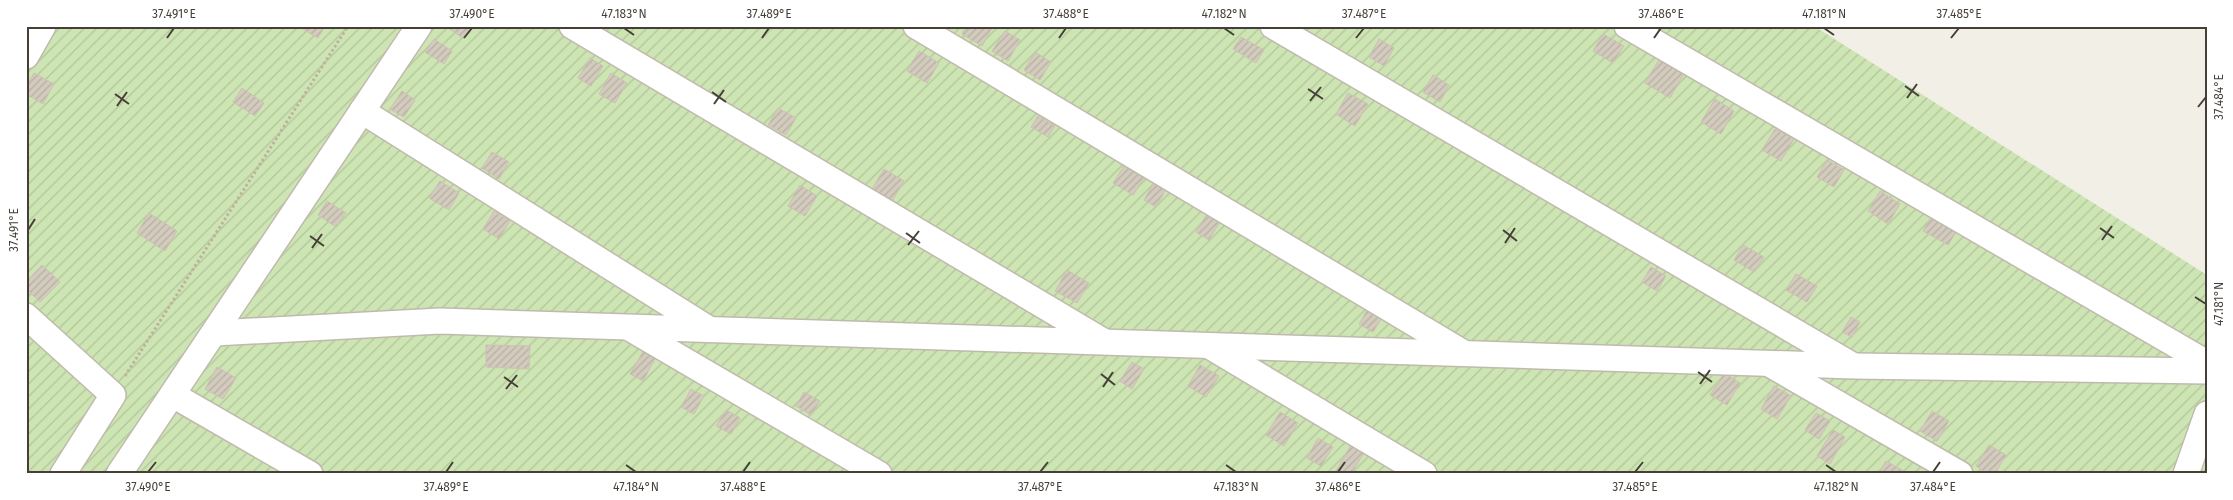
<svg xmlns="http://www.w3.org/2000/svg" width="2233" height="500" viewBox="0 0 2233 500" font-family="'Fira Sans',sans-serif">
<style>
.garden{fill:url(#garden-furrows)}
.building{fill:url(#building-hatch);stroke:#cdc2b1}
.lines{fill:none;stroke-linecap:round;stroke-linejoin:round}
.minor-casing{stroke:#c0baad;stroke-width:28}
.path{stroke:#beb29d;stroke-width:3;stroke-dasharray:2.5 2.5;stroke-linecap:butt}
.minor{stroke:#fff;stroke-width:25}
.ticks{fill:none;stroke:#453f37;stroke-width:2}
.neatline{fill:none;stroke:#453f37;stroke-width:2}
.ticks-label{font-size:12px;text-anchor:middle;fill:#453f37}
</style>
<defs>
<pattern id="garden-furrows" width="10" height="10" patternUnits="userSpaceOnUse" patternTransform="scale(1.25)"><rect width="10" height="10" fill="#cde4b3"/><path d="M-1 1l2-2M0 10L10 0M9 11l2-2" fill="none" stroke="#b1c59b"/></pattern>
<pattern id="building-hatch" width="6" height="6" patternUnits="userSpaceOnUse" patternTransform="scale(1.25)"><rect width="6" height="6" fill="#d3cbbd"/><path d="M-1 1l2-2M0 6l6-6M5 7l2-2" fill="none" stroke="#b6afa3"/></pattern>
</defs>
<rect width="100%" height="100%" fill="#f2efe7"/>
<path class="garden" d="M26,26h1788l393,249v199h-2181z"/>
<g class="building">
<path d="M305,26h20l-7,12 -15,-9z"/>
<path d="M445,26h24l1,1 -7,11z"/>
<path d="M966,26h27l-11,20 -20,-12z"/>
<path d="M1005,31l15,9 -12,21 -16,-10z"/>
<path d="M1603,34l21,12 -11,17 -20,-12z"/>
<path d="M1241,37l23,13 -8,13 -23,-14z"/>
<path d="M434,39l18,12 -8,13 -19,-12z"/>
<path d="M1379,39l15,9 -10,18 -15,-9z"/>
<path d="M919,51l20,12 -12,20 -20,-12z"/>
<path d="M1035,52l16,10 -11,18 -16,-10z"/>
<path d="M590,58l13,8 -12,20 -13,-8z"/>
<path d="M1660,58l25,14 -15,26 -25,-15z"/>
<path d="M34,73l20,11 -11,20 -17,-10v-7z"/>
<path d="M611,73l16,10 -12,20 -16,-9z"/>
<path d="M1433,75l16,10 -9,17 -17,-10z"/>
<path d="M242,88l22,15 -9,13 -22,-14z"/>
<path d="M402,91l13,9 -11,17 -14,-8z"/>
<path d="M1348,93l20,11 -13,22 -19,-12z"/>
<path d="M1715,99l19,12 -13,23 -20,-12z"/>
<path d="M778,108l18,10 -10,17 -18,-10z"/>
<path d="M1038,116l17,10 -7,11 -17,-10z"/>
<path d="M1775,129l19,10 -13,22 -19,-11z"/>
<path d="M492,152l17,10 -10,17 -17,-11z"/>
<path d="M1827,160l17,10 -10,17 -17,-10z"/>
<path d="M1124,166l20,12 -11,17 -20,-12z"/>
<path d="M884,169l20,12 -12,20 -20,-12z"/>
<path d="M440,181l19,12 -10,17 -20,-12z"/>
<path d="M1154,182l12,7 -10,18 -12,-7z"/>
<path d="M800,185l17,11 -12,20 -17,-10z"/>
<path d="M1880,191l20,13 -12,20 -20,-13z"/>
<path d="M327,201l19,12 -10,14 -18,-12z"/>
<path d="M494,211l16,10 -11,18 -16,-10z"/>
<path d="M149,213l28,18 -12,20 -28,-18z"/>
<path d="M1207,214l13,8 -11,18 -13,-8z"/>
<path d="M1933,214l25,15 -10,16 -25,-14z"/>
<path d="M1743,245l21,12 -10,15 -20,-12z"/>
<path d="M42,265l18,17 -20,20 -14,-13v-7z"/>
<path d="M1651,267l15,9 -9,15 -15,-9z"/>
<path d="M1067,270l22,13 -12,20 -22,-12z"/>
<path d="M1796,274l21,12 -10,16 -21,-12z"/>
<path d="M1369,307l14,9 -10,16 -14,-8z"/>
<path d="M1851,317l9,5 -8,15 -10,-5z"/>
<path d="M486,345l44,1 -1,23 -43,-2z"/>
<path d="M644,350l12,7 -13,24 -13,-7z"/>
<path d="M1132,362l12,7 -12,20 -12,-8z"/>
<path d="M1200,365l19,11 -13,21 -18,-11z"/>
<path d="M217,367l19,11 -13,21 -18,-10z"/>
<path d="M1724,373l16,10 -13,22 -17,-10z"/>
<path d="M1774,386l17,10 -14,23 -16,-10z"/>
<path d="M691,389l13,7 -10,18 -13,-7z"/>
<path d="M804,392l16,9 -9,14 -15,-9z"/>
<path d="M726,410l14,8 -9,16 -15,-8z"/>
<path d="M1932,411l17,10 -12,20 -17,-10z"/>
<path d="M1280,412l18,11 -14,23 -18,-11z"/>
<path d="M1816,413l14,8 -11,18 -14,-9z"/>
<path d="M1833,430l12,7 -15,27 -13,-8z"/>
<path d="M1318,438l15,9 -12,19 -14,-8z"/>
<path d="M1351,445l13,8 -13,21h-17z"/>
<path d="M1989,445l17,10 -11,19h-7l-12,-8z"/>
<path d="M1886,461l23,13h-31z"/>
</g>
<g class="lines">
<defs>
<g id="minor">
<path d="M572,26l531,315"/>
<path d="M916,26l546,326"/>
<path d="M1273,26l579,339"/>
<path d="M1627,26l580,337"/>
<path d="M26,56l17,-30"/>
<path d="M362,111l347,218"/>
<path d="M26,316l87,79 -50,79"/>
<path d="M631,329l248,145"/>
<path d="M215,333l225,-12 1414,45 353,5"/>
<path d="M1211,347l213,127"/>
<path d="M1771,365l189,109"/>
<path d="M173,395l137,79"/>
<path d="M119,474l300,-448"/>
<path d="M2186,474l21,-60"/>
</g>
</defs>
<use href="#minor" class="minor-casing"/>
<path class="path" d="M125,376l223,-350"/>
<use href="#minor" class="minor"/>
</g>
<path class="ticks" d="M624,28l10,7M1224,28l10,7M1824,28l10,7M167,38l7,-10M464,38l8,-10M762,38l7,-10M1059,38l7,-10M1356,38l8,-10M1654,38l7,-10M1951,38l8,-10M1905,86l14,10M1308,89l15,10M712,92l14,10M115,94l14,10M1907,98l10,-14M1310,101l11,-14M714,104l10,-14M117,106l10,-14M2198,107l8,-10M2100,228l14,10M28,230l7,-11M1503,230l14,11M906,233l14,10M310,236l14,10M2102,240l10,-14M1505,243l10,-15M908,245l11,-14M312,248l10,-14M2195,297l11,7M1698,372l14,10M1101,374l14,11M504,377l14,10M1700,384l10,-14M1103,387l10,-15M506,389l11,-14M626,465l10,7M1226,465l10,7M1826,465l10,7M148,472l8,-10M446,472l7,-10M743,472l7,-10M1040,472l8,-10M1338,472l7,-10M1635,472l8,-10M1933,472l7,-10"/>
<rect width="2233" height="500" fill="none" stroke="#ffffff" stroke-width="55"/>
<rect x="28" y="28" width="2178" height="444" class="neatline"/>
<g class="ticks-label">
<text x="174" y="18">37.491°E</text>
<text x="472" y="18">37.490°E</text>
<text x="624" y="18">47.183°N</text>
<text x="769" y="18">37.489°E</text>
<text x="1066" y="18">37.488°E</text>
<text x="1224" y="18">47.182°N</text>
<text x="1364" y="18">37.487°E</text>
<text x="1661" y="18">37.486°E</text>
<text x="1824" y="18">47.181°N</text>
<text x="1959" y="18">37.485°E</text>
<text transform="translate(2219 97) rotate(-90)" y="4">37.484°E</text>
<text transform="translate(14 230) rotate(-90)" y="4">37.491°E</text>
<text transform="translate(2219 304) rotate(-90)" y="4">47.181°N</text>
<text x="148" y="491">37.490°E</text>
<text x="446" y="491">37.489°E</text>
<text x="636" y="491">47.184°N</text>
<text x="743" y="491">37.488°E</text>
<text x="1040" y="491">37.487°E</text>
<text x="1236" y="491">47.183°N</text>
<text x="1338" y="491">37.486°E</text>
<text x="1635" y="491">37.485°E</text>
<text x="1836" y="491">47.182°N</text>
<text x="1933" y="491">37.484°E</text>
</g>
</svg>
